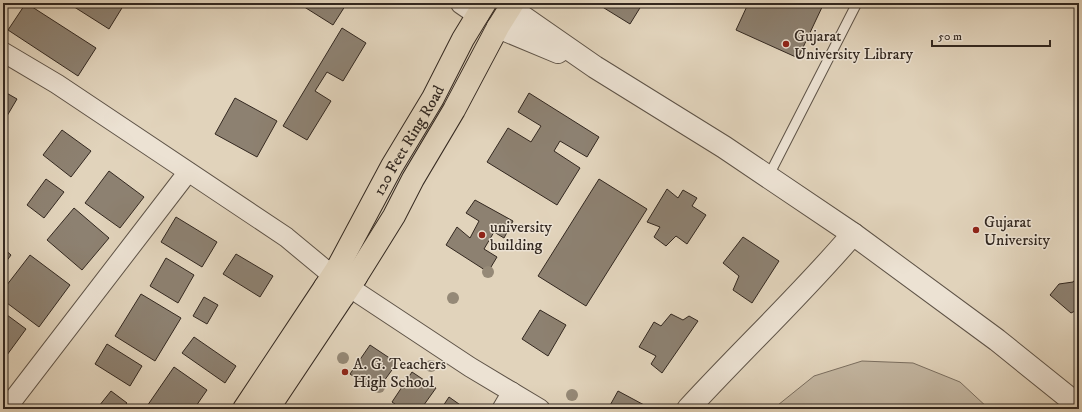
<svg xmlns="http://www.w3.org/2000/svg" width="1082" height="412" viewBox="0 0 1082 412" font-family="'IM FELL DW Pica',serif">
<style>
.green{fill:#c3b6a1;stroke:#7b6f60}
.building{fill:#8d8171;stroke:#332820}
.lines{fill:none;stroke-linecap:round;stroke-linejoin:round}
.service-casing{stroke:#5e5347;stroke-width:11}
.minor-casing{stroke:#5e5347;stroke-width:21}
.tertiary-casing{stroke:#5e5347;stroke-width:24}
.primary-casing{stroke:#332820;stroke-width:24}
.service{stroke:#ece2d3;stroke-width:9}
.minor{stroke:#ece2d3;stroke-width:19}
.tertiary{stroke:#ece2d3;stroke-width:22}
.primary{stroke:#e1d3bb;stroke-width:22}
.tree{fill:#958977}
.poi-dot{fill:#8f2418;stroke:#ece2d3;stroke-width:1.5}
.labels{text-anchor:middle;stroke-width:3;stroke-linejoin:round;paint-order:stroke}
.poi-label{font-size:16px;fill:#332820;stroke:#ece2d3;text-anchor:start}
.street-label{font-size:16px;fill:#332820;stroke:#ece2d3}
</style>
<rect width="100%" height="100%" fill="#e1d3bb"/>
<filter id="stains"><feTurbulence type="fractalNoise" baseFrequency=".005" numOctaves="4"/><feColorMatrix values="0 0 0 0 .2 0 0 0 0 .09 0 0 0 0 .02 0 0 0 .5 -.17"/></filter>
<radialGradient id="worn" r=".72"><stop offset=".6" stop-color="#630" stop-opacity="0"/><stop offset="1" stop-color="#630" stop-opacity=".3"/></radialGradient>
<path class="green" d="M862,361l51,2 47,19 29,27h-216l41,-33z"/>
<g class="building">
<path d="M26,3l70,45 -18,28 -70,-46z"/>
<path d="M68,3h57l-16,26z"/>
<path d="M298,3h49l-14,22z"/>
<path d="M596,3h47l-13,21z"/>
<path d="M746,3h78l-26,55 -62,-28 12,-26z"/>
<path d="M342,28l24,15 -23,38 -16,-9 -12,19 16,10 -24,39 -24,-14z"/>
<path d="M3,91l14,8 -13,22h-1z"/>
<path d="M529,93l70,44 -12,20 -27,-16 -6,10 26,17 -23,37 -70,-43 21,-34 23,14 10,-16 -23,-14z"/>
<path d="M235,98l42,23 -20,36 -42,-23z"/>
<path d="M62,130l29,21 -20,26 -28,-22z"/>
<path d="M109,171l35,26 -24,31 -35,-25z"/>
<path d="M46,179l18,13 -20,26 -17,-13z"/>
<path d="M599,179l48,30 -61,97 -48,-30z"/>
<path d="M667,189l11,9 5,-8 14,8 -5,8 14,9 -19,29 -11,-8 -10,10 -12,-9 6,-10 -13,-5z"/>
<path d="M475,200l38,21 -9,17 -10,-6 -10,17 13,8 -9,15 -42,-27 11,-18 13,11 9,-17 -13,-8z"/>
<path d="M74,208l35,30 -27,32 -35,-30z"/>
<path d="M176,217l41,25 -15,25 -41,-25z"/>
<path d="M743,237l36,24 -27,42 -19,-13 6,-14 -16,-13z"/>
<path d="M3,248l8,7 -8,11z"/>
<path d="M236,254l37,22 -13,21 -37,-23z"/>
<path d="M30,255l40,30 -31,42 -36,-27v-10z"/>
<path d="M166,258l28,17 -16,28 -28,-17z"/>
<path d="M1079,275v34l-8,4 -21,-18 9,-11 14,-2z"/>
<path d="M141,294l40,24 -26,43 -40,-25z"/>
<path d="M204,297l14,8 -11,19 -14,-8z"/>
<path d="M540,310l26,15 -18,31 -26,-17z"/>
<path d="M3,312l23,17 -19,26 -4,-3z"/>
<path d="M671,314l12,6 6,-4 9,5 -36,52 -11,-9 5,-8 -17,-9 15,-25 7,4z"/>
<path d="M194,337l42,29 -11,17 -43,-30z"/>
<path d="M107,344l35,22 -12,20 -35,-22z"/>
<path d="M370,345l27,18 -21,29 -26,-18z"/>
<path d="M174,367l33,23 -13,19h-49z"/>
<path d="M412,372l24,16 -15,21h-19l-10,-7z"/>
<path d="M111,391l16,12 -5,6h-19l-4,-3z"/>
<path d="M618,391l28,15 -2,3h-36z"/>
<path d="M449,397l17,12h-25z"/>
</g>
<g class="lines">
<defs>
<path id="service" d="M768,177l89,-174"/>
<g id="minor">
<path d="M3,52l54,32 229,153 47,39"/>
<path d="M349,287l121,80 70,42"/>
<path d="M6,409l182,-237"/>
<path d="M502,409l10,-17"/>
</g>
<g id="tertiary">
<path d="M462,3l16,11"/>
<path d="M510,8l85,59 129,80 129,87 144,106 82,66"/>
<path d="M498,27l60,25"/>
<path d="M688,409c54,-59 113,-114 165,-175"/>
</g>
<g id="primary">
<path id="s1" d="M338,267l54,-101 41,-68 30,-59 22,-36"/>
<path d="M356,277l38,-61 19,-37 41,-69 44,-83 15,-24"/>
<path d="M244,409l81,-122"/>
<path d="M268,409l88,-132 -18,-10 -13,20 18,10"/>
</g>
</defs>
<use href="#service" class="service-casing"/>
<use href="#minor" class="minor-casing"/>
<use href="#tertiary" class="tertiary-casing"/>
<use href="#primary" class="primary-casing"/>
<use href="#service" class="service"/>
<use href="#minor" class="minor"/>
<use href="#tertiary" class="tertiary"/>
<use href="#primary" class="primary"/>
</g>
<g class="tree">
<circle cx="488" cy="272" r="6"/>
<circle cx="453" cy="298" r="6"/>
<circle cx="343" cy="358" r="6"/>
<circle cx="431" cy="366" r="6"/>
<circle cx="379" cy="387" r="6"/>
<circle cx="572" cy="395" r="6"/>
</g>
<g class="poi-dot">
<circle cx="786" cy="44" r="4"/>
<circle cx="976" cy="230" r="4"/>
<circle cx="482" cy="235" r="4"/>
<circle cx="345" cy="372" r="4"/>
</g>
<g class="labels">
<g class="poi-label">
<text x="794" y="41">Gujarat<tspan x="794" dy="18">University Library</tspan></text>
<text x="984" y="227">Gujarat<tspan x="984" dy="18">University</tspan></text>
<text x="490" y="232">university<tspan x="490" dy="18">building</tspan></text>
<text x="353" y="369">A. G. Teachers<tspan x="353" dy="18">High School</tspan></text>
</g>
<g class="street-label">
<text dy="6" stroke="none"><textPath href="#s1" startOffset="145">120 Feet Ring Road</textPath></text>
</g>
</g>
<rect width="1082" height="412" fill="none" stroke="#e1d3bb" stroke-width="16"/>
<rect x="4" y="4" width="1074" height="404" fill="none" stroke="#332820" stroke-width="2"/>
<rect x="8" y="8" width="1066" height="396" fill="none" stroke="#332820"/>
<path d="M932 40v6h118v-6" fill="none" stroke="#332820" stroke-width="2"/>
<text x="938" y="40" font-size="12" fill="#332820" stroke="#ece2d3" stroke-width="3" paint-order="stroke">50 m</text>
<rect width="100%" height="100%" filter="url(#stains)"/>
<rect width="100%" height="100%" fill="url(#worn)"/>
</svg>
